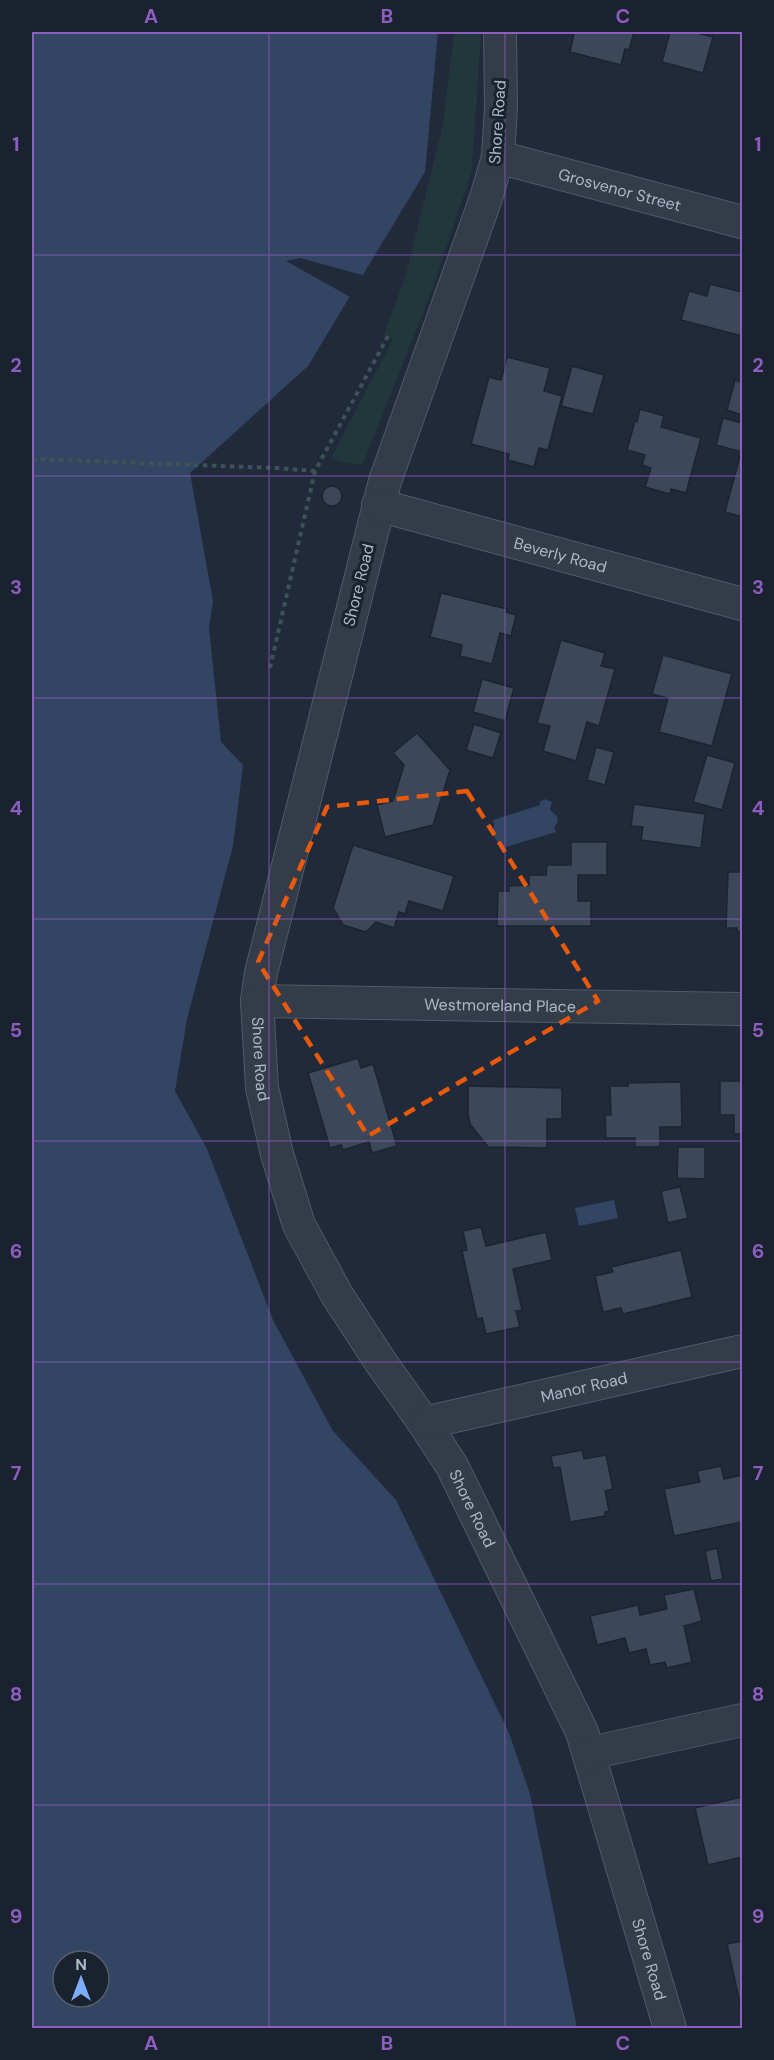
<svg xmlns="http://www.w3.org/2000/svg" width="774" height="2060" viewBox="0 0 774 2060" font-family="'DM Sans',sans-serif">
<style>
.green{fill:#22373b}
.water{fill:#324562;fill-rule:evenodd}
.pier{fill:#202a3a}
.building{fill:#3c4859;stroke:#1b2430;stroke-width:1.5}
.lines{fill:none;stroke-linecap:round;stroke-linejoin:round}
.street-casing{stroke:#515a68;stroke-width:34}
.path{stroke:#3d5355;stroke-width:4;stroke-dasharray:4.5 4.5;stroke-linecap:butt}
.street{stroke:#343c4a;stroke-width:32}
.marked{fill:none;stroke:#e8590c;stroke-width:4.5;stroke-dasharray:12 8;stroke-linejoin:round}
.grid{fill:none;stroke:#8d5dc1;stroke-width:1.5;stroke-opacity:0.55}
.labels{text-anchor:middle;stroke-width:6;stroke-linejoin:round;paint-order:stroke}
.street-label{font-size:16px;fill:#aeb7c6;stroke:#19222e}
.neatline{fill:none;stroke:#8d5dc1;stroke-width:2}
.grid-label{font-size:20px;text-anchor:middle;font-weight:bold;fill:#8d5dc1}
</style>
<rect width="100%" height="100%" fill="#202a3a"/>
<path class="green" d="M454,32h27l-9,138 -39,118 -70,176 -18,-1 -14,-5 62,-119 -9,-5 22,-60 36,-145z"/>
<g class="water">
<path d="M32,32h406l-13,140 -117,194 -118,107 23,128 -4,27 12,114 22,23 -10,81 -46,173 -12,72 32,58 66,171 60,111 63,69 113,233 21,61 47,234h-545zM63,1961h36v36h-36z"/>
<path d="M544,799l8,3 -2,8 7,6 1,6 -4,5 2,5 -54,16 -10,-14 2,-8 -1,-6 47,-15v-3z"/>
<path d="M614,1200l4,18 -39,8 -4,-18z"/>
</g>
<path class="pier" d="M300,258l62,17 3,1 -13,22 -66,-37z"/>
<g class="building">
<path d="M571,32h63l-5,18 -4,-1 -4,16 -51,-13 4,-18 -3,-1z"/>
<path d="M670,32h23l20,5 -10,36 -41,-11z"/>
<path d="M710,284l32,8v44l-61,-16 8,-29 18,5z"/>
<path d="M507,357l43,11 -6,23 18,5 -14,54 -9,-2 -5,19 -26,-7 1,-6 -38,-10 18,-67 12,3z"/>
<path d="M572,366l32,9 -11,39 -32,-8z"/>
<path d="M735,380l7,2v33l-15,-5z"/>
<path d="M640,409l24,7 -3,11 40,11 -15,55 -15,-4 -1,5 -25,-7 6,-19 -9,-3 3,-10 -18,-5 8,-29 2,1z"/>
<path d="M723,418l19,5v29l-26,-7z"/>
<path d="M740,456l2,1v60l-17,-5z"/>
<circle cx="332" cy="496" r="10"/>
<path d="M441,593l66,16 -1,3 10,3 -5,21 -11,-3 -8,31 -32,-8 2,-11 -32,-8z"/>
<path d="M561,640l44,13 -4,13 14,3 -16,57 -12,-4 -11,39 -33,-10 7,-25 -13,-3z"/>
<path d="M663,655l69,19 -20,72 -53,-14 9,-34 -16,-4z"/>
<path d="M482,679l32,9 -9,33 -32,-9z"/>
<path d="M474,724l27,9 -8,25 -27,-8z"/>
<path d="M417,733l33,37 -17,55 -48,12 -8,-32 16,-4 11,-36 -11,-12z"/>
<path d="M596,747l18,5 -9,33 -18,-5z"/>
<path d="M707,755l28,8 -13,47 -29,-8z"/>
<path d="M634,804l71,10 -4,34 -60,-8 2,-13 -12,-1z"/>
<path d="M571,842h36v33h-29v26h13v25h-94l1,-35h11v-5l20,-1v-10h17l1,-10h24z"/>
<path d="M353,845l101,31 -11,35 -34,-10 -4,13 -6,-2 -5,16 -18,-6 -10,10 -23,-7 -10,-17z"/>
<path d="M728,872h14v60l-5,-1v-3h-11z"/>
<path d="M358,1058l3,10 12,-4 24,82 -25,7 -3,-11 -26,8 -2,-5 -11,3 -22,-75z"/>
<path d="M720,1081h22v53h-8v-19h-14z"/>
<path d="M681,1082l1,45h-22v20h-25v-9h-29l-1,-23h6l-1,-29h18v-3z"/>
<path d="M468,1086l94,2v31h-15v29l-59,-1 -18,-23 -2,-9z"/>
<path d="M678,1147h27v32l-28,-1z"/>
<path d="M680,1187l8,31 -20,5 -7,-32z"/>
<path d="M481,1227l5,19 60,-14 6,28 -39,9 9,41 -6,1 4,16 -34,7 -4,-16 -5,1 -15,-68 5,-1 -4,-19z"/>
<path d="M681,1250l11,47 -69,17 -2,-6 -18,4 -8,-36 18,-4 -2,-5z"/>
<path d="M582,1450l2,9 22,-4 7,34 -8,2 4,20 -4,1v4l-35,6 -10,-55 -7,1 -2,-12z"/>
<path d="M721,1466l3,13 18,-4v47l-68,14 -10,-47 36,-7 -3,-11z"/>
<path d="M717,1548l6,31 -12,2 -6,-30z"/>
<path d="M694,1589l8,32 -18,5 8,36 -25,6 -2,-6 -15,3 -4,-16 -17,4 -4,-15 -28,7 -7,-29 48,-11 2,10 27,-6 -3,-14z"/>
<path d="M742,1797v60l-34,8 -13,-57z"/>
<path d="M742,1941v66l-1,1 -14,-64z"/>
</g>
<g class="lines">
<defs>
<g id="street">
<path id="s1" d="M500,32l1,75 -3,50 -12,41 -101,283 -124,492 -4,28 5,87 15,66 22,71 38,70 43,66 44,62 28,43 130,266 88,296"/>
<path id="s2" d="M498,157l244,65"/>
<path id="s3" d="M378,505l364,99"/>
<path id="s4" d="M257,1001l485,8"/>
<path id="s5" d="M424,1423l318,-72"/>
<path d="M590,1753l152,-33"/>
</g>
</defs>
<use href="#street" class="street-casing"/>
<g class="path">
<path d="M32,459l244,9 39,3"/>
<path d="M270,668l45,-197 73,-135"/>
</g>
<use href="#street" class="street"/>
</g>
<path class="marked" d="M467,791l131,210 -230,135 -110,-174 69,-155z"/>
<path class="grid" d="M269,32v1996M505,32v1996M32,255h710M32,476h710M32,698h710M32,919h710M32,1141h710M32,1362h710M32,1584h710M32,1805h710"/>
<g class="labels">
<g class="street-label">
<text transform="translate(497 122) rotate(-86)" y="6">Shore Road</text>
<text dy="6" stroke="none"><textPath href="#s2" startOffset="126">Grosvenor Street</textPath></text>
<text dy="6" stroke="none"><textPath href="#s3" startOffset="189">Beverly Road</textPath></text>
<text transform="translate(358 585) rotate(-76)" y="6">Shore Road</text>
<text dy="6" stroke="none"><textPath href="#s4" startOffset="243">Westmoreland Place</textPath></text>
<text dy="6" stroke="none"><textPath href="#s1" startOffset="1062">Shore Road</textPath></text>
<text dy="6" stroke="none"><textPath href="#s5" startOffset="164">Manor Road</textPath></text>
<text dy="6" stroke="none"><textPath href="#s1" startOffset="1566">Shore Road</textPath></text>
<text dy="6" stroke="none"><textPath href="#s1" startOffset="2052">Shore Road</textPath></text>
</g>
</g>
<rect width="774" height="2060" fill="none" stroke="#19222e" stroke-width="66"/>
<g transform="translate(81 1979)"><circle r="28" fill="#19222e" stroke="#555e6b" stroke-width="1.5"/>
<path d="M0-4.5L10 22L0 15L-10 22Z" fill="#7eacfc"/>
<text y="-9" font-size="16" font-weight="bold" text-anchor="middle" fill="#aeb7c6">N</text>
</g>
<rect x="33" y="33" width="708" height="1994" class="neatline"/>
<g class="grid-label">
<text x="151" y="23">A</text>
<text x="387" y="23">B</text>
<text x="623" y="23">C</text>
<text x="16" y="151">1</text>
<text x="758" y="151">1</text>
<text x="16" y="372">2</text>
<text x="758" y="372">2</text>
<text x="16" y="594">3</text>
<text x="758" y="594">3</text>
<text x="16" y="815">4</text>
<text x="758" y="815">4</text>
<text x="16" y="1037">5</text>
<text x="758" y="1037">5</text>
<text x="16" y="1258">6</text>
<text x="758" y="1258">6</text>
<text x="16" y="1480">7</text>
<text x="758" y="1480">7</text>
<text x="16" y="1701">8</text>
<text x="758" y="1701">8</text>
<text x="16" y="1923">9</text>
<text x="758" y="1923">9</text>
<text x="151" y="2050">A</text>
<text x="387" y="2050">B</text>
<text x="623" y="2050">C</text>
</g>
</svg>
